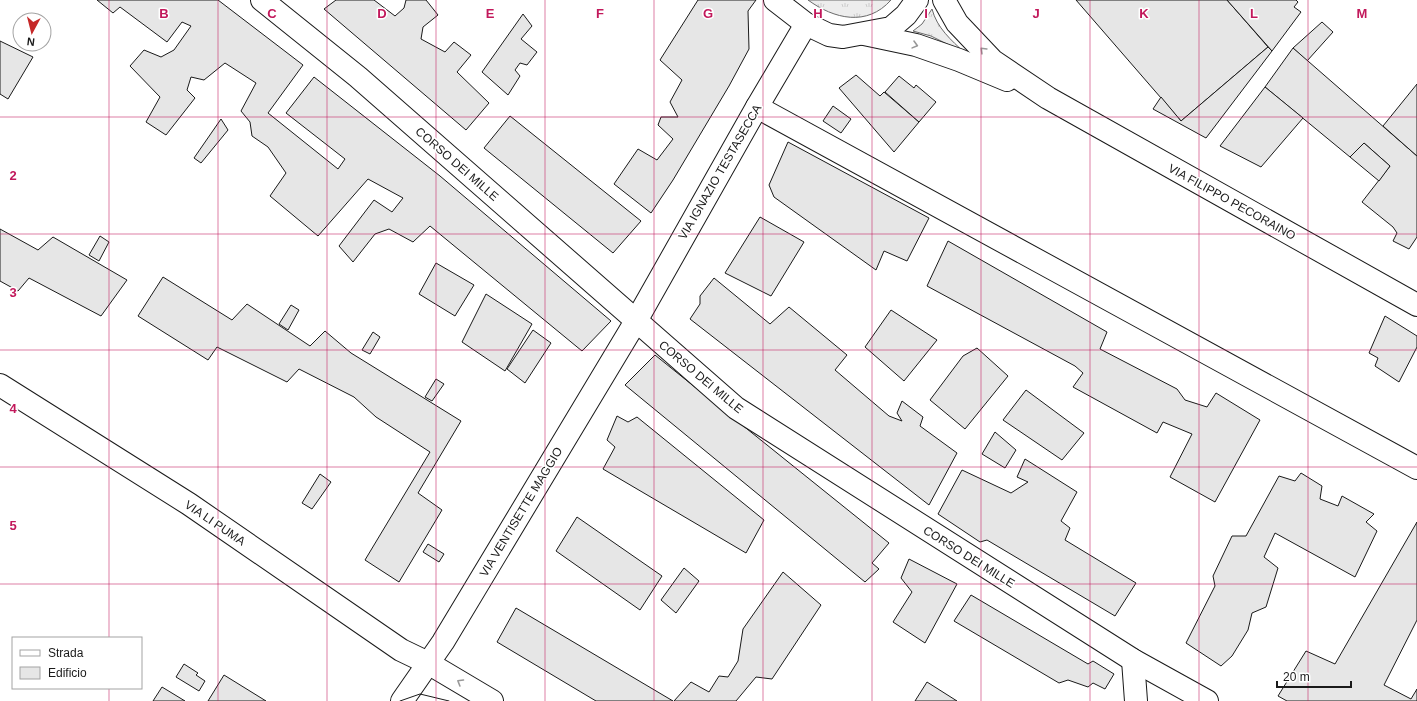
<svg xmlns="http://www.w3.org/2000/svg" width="1417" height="701" viewBox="0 0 1417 701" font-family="Helvetica,sans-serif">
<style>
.grass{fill:url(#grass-tufts);stroke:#6a6a6a}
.building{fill:#e6e6e6;stroke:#1a1a1a}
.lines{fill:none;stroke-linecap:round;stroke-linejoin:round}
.minor-casing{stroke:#1a1a1a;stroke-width:24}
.minor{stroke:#fff;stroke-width:22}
.tram{stroke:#1a1a1a;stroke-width:1}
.oneway{stroke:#989898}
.grid{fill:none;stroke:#c2185b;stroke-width:1;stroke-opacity:0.55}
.labels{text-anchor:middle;stroke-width:3;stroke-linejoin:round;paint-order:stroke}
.street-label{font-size:12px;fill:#1a1a1a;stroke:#fff}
.grid-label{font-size:13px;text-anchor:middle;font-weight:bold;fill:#c2185b;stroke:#fff;stroke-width:3;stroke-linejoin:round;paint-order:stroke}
</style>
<defs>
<pattern id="grass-tufts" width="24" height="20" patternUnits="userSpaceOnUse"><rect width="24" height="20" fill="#ededed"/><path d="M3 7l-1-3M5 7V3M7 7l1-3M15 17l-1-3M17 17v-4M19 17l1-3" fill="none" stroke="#cbcbcb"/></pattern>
</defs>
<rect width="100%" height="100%" fill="#fff"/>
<g class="grass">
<path d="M808,0h83c-24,27 -57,19 -83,0z"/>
<path d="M932,9c5,19 19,31 33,44l-34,-17 -18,-5 9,-7z"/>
</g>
<g class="building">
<path d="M97,0h121l85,65 -35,48 70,56 7,-10 -59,-46 28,-36 126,99 171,145 -29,30 -152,-125 -17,16 -24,-13 -14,5 -22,28 -14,-16 35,-46 18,12 11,-14 -35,-19 -50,57 -48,-40 16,-23 -18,-26 -16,-11 -2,-14 -9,-11 15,-28 -31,-20 -21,17 -13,-3 -4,13 8,8 -29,37 -20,-13 14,-25 -30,-31 14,-16 17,7 13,-7 17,-24 -9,-4 -15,20 -47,-35 -7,6z"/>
<path d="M336,0h38l21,16 9,-8 2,-8h20l12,15 -15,12 -2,12 24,13 9,-10 17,13 -14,17 32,31 -23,27 -142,-121z"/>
<path d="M698,0h58l-8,11 1,38 -20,37 -56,94 -22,33 -37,-29 24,-35 19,11 16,-21 -15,-14 3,-8h17l-8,-15 12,-22 -22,-20z"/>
<path d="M1076,0h151l41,47 -87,74z"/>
<path d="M1227,0h69l2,2 -4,5 7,5 -29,39z"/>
<path d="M523,14l9,12 -11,13 16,13 -10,13 -7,-2 -5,7 5,6 -12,19 -26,-23z"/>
<path d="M1322,22l11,10 -26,29 -14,-13z"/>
<path d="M0,41l33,16 -25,42 -8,-5z"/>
<path d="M1268,47l4,4 -66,87 -53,-29 8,-12 20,24z"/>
<path d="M1293,48l124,108v81l-8,12 -16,-8 4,-8 -4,-6 -31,-25 28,-36 -26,-23 -14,14 -85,-70z"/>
<path d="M856,75l24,21 4,-4 35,30 -25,30 -55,-64z"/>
<path d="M899,76l15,12 2,-3 20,17 -17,20 -34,-30z"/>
<path d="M1417,84v72l-34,-30z"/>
<path d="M1265,87l38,31 -42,49 -41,-21z"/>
<path d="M833,106l18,13 -10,14 -18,-12z"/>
<path d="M510,116l131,105 -28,32 -129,-105z"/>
<path d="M221,119l7,11 -27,33 -7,-5z"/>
<path d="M788,142l141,76 -22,43 -23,-10 -8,19 -102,-73 -5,-12z"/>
<path d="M1364,143l26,23 -11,15 -29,-24z"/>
<path d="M760,217l44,25 -33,54 -46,-23z"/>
<path d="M0,229l38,21 15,-13 74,43 -26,36 -72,-38 -11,13 -18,-10z"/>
<path d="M100,236l9,6 -10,19 -10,-6z"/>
<path d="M948,241l159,91 -7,17 77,40 8,11 22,7 9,-14 44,27 -45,82 -45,-25 22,-43 -29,-12 -6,11 -84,-46 10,-14 -8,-7 -148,-80z"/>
<path d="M436,263l38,22 -19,31 -36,-22z"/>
<path d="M163,277l69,43 15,-16 63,42 15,-15 26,22 110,68 -43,72 24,17 -43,72 -34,-22 65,-108 -54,-35 -22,-20 -55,-28 -12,13 -70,-35 -9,13 -70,-44z"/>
<path d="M714,278l56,46 19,-17 58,48 -12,15 54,46 13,5 -5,-8 5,-12 21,16 -3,9 37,27 -28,52 -239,-186 10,-15v-8z"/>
<path d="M486,294l46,30 -27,47 -43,-29z"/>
<path d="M291,305l8,5 -11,20 -9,-6z"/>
<path d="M891,310l46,30 -33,41 -39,-34z"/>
<path d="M1385,316l32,20v11l-18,35 -24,-16 3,-8 -9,-5z"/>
<path d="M533,330l18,13 -26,40 -18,-14z"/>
<path d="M373,332l7,5 -10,17 -8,-4z"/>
<path d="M977,348l31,28 -43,53 -35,-29 33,-44z"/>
<path d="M655,355l234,188 -17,20 7,6 -14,13 -240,-197z"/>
<path d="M436,379l8,5 -12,17 -7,-4z"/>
<path d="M1026,390l58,43 -22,27 -59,-40z"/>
<path d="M617,416l11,6 9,-5 127,103 -18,33 -143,-84 12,-22 -8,-7z"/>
<path d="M995,432l21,18 -11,18 -23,-14z"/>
<path d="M1025,459l52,33 -16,29 9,7 -5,12 71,43 -21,33 -128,-76 -7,2 -42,-28 24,-44 49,23 17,-11 -11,-5z"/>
<path d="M1301,473l21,13 -2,13 18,7 4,-10 32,18 -8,8 11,9 -22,46 -80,-44 -11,24 14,11 -12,39 -14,6 -4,17 -16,26 -11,10 -35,-23 29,-57 -2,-10 19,-40h14l33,-60 16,5z"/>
<path d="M320,474l11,8 -19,27 -10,-6z"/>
<path d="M577,517l85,59 -22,34 -84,-59z"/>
<path d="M1417,522v98l-33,65 27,14 6,-10v12h-130l-9,-5 28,-45 29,13z"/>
<path d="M428,544l16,10 -5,8 -16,-10z"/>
<path d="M909,559l48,25 -32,59 -32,-21 19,-30 -11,-14z"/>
<path d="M684,568l15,13 -23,32 -15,-13z"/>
<path d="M783,572l38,33 -49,74 -16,-2 -20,24h-62l17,-19 18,10 10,-16 9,1 10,-16 5,-32z"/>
<path d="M971,595l117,69 5,-3 21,13 -9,15 -12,-6 -5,4 -20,-7 -9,3 -105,-62z"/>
<path d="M516,608l157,93h-77l-99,-59z"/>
<path d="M184,664l14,9 -2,2 9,6 -6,10 -23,-14z"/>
<path d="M224,675l42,26h-58z"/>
<path d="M927,682l30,19h-42z"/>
<path d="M162,687l23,14h-32z"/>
</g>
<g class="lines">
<defs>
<g id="minor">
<path d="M262,0l96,77 378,331 397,252 74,41"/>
<path d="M775,0l31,24 23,11 14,2 48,-9 15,-13 11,-15"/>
<path d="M944,0l13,23 36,38 55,37 369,207"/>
<path d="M864,34l52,11 43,15 48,20"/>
<path d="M757,107l660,361"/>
<path d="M0,385l189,119 212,146 27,13 64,38"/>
<path d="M1133,660l3,41"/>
<path d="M402,701l41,-59 193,-321 121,-214 49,-83"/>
</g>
</defs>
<use href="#minor" class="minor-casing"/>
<use href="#minor" class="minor"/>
<path class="tram" d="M400,701l20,-7 29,7"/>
</g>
<defs><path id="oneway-chevron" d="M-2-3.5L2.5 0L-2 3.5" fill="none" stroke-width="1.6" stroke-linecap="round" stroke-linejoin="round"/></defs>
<g class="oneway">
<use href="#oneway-chevron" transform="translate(915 45) rotate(15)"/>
<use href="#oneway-chevron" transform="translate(983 50) rotate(-135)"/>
<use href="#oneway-chevron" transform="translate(460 682) rotate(-149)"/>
</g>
<path class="grid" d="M109,0v638M218,0v701M327,0v701M436,0v701M545,0v701M654,0v701M763,0v701M872,0v701M981,0v701M1090,0v701M1199,0v701M1308,0v701M0,117h1417M0,234h1417M0,350h1417M0,467h1417M0,584h1417M109,688v13"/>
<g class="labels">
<g class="street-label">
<text transform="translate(457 164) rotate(41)" y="4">CORSO DEI MILLE</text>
<text transform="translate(720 172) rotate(-60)" y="4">VIA IGNAZIO TESTASECCA</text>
<text transform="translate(1232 202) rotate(29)" y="4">VIA FILIPPO PECORAINO</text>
<text transform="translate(701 377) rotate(40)" y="4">CORSO DEI MILLE</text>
<text transform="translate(521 512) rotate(-59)" y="4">VIA VENTISETTE MAGGIO</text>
<text transform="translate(215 523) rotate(34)" y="4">VIA LI PUMA</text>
<text transform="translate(969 557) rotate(32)" y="4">CORSO DEI MILLE</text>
</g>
</g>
<g class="grid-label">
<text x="164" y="18">B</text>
<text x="272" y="18">C</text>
<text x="382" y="18">D</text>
<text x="490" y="18">E</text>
<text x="600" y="18">F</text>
<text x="708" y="18">G</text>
<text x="818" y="18">H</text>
<text x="926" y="18">I</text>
<text x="1036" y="18">J</text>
<text x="1144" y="18">K</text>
<text x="1254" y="18">L</text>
<text x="1362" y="18">M</text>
<text x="13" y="180">2</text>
<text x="13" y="297">3</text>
<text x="13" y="413">4</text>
<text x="13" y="530">5</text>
</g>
<rect x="12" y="637" width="130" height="52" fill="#ffffff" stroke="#a3a3a3"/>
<rect x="20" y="650" width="20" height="6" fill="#ffffff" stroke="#a3a3a3"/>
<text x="48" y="657" font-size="12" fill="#1a1a1a">Strada</text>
<rect x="20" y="667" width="20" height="12" fill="#e6e6e6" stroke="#a3a3a3"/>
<text x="48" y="677" font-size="12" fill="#1a1a1a">Edificio</text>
<g transform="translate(32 32) rotate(187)"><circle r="19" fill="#ffffff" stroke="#a3a3a3"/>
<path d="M0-3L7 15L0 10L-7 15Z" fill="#c62828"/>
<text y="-6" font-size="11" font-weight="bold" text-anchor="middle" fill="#1a1a1a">N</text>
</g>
<path d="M1277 681v6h74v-6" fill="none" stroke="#1a1a1a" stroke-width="2"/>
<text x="1283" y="681" font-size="12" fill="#1a1a1a" stroke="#ffffff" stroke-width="3" paint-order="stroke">20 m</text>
</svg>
